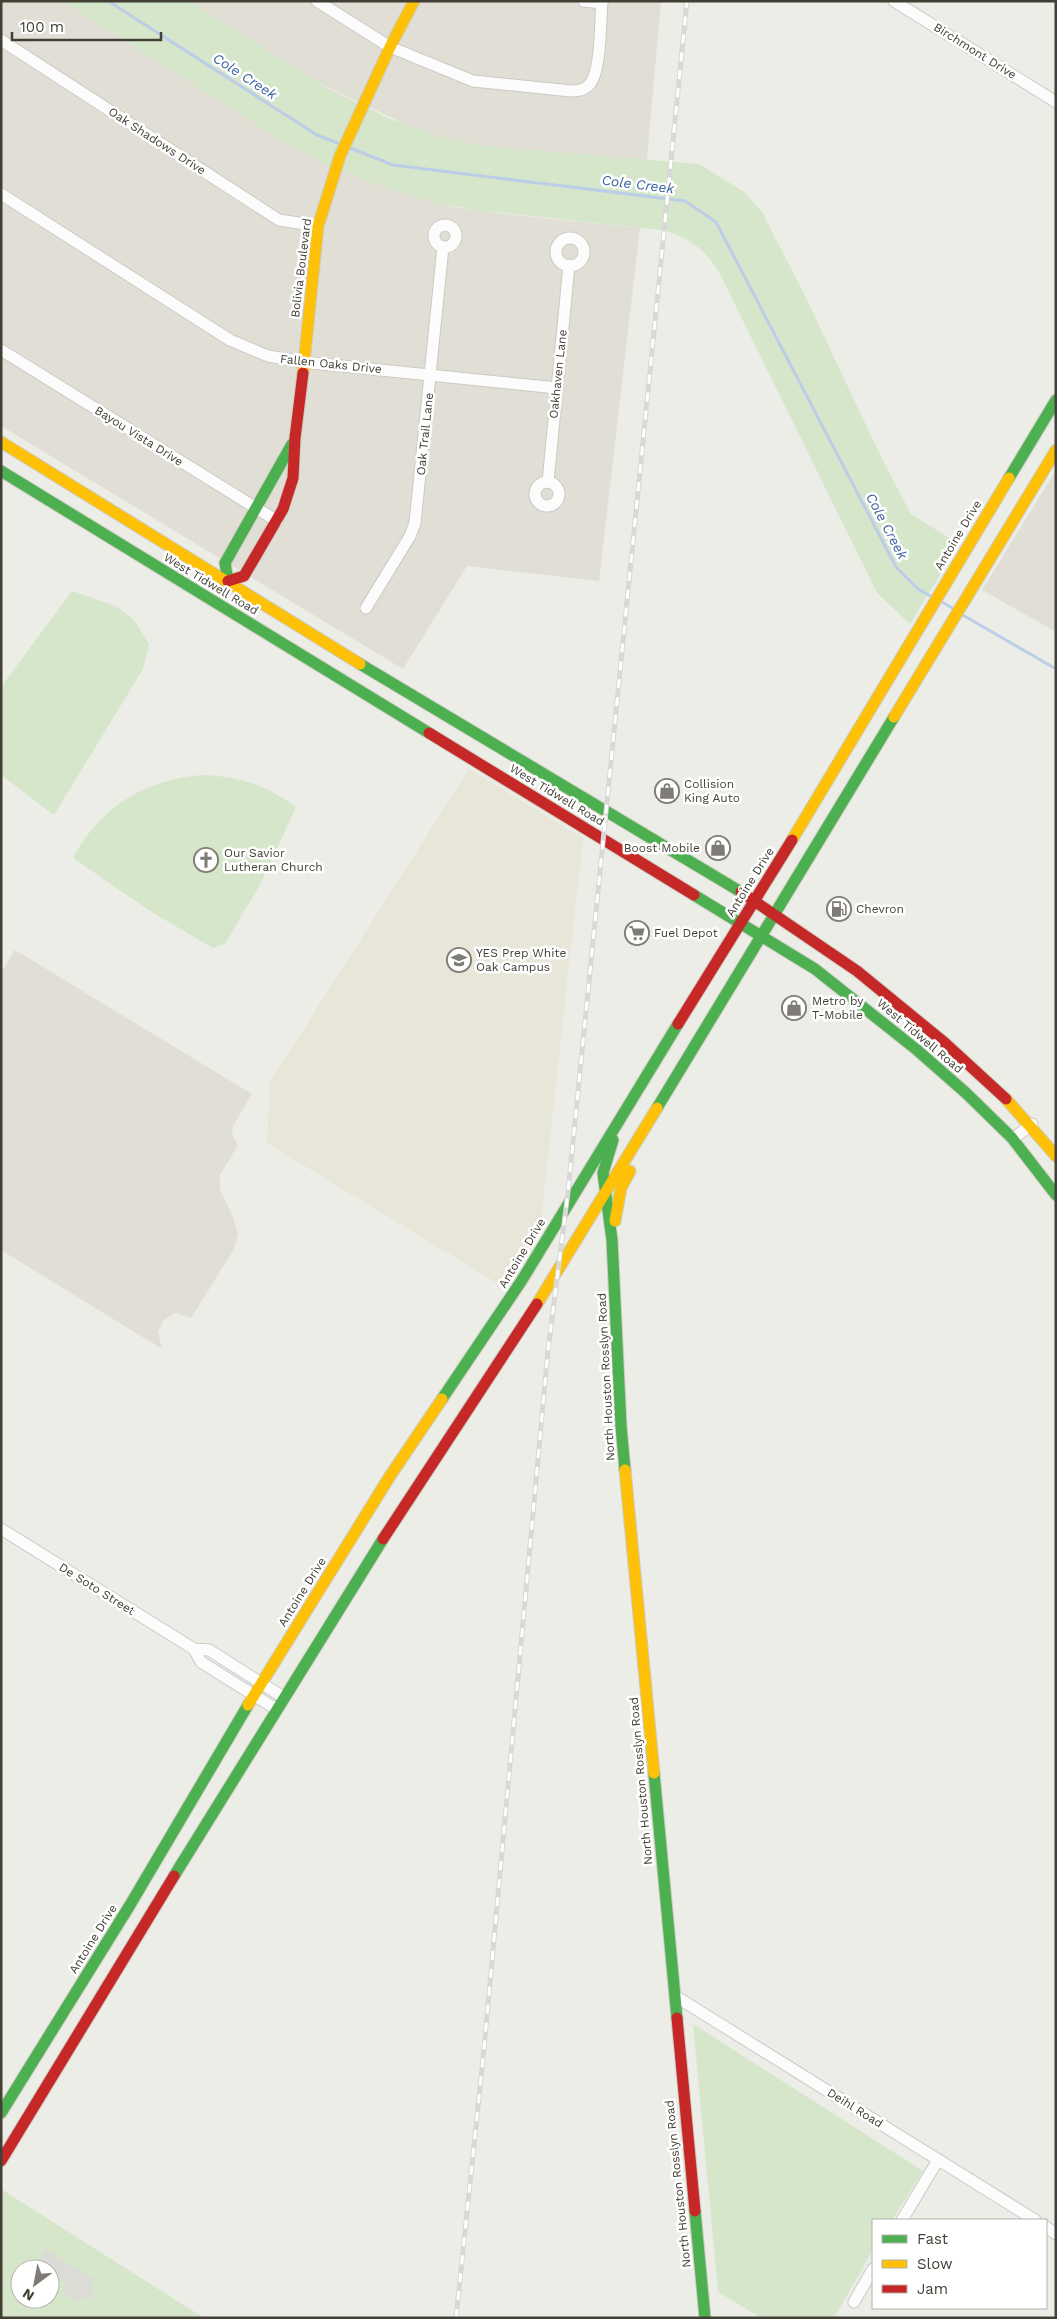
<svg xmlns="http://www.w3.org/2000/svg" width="1057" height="2319" viewBox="0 0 1057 2319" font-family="'Work Sans',sans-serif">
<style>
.residential{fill:#e1dfd5}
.education{fill:#e7e6d8}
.green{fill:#d5e6ca;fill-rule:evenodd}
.parking{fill:#dcdcd7}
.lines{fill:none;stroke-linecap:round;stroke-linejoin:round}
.stream{stroke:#bccee7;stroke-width:3}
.street-casing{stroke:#cbcac5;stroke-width:13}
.fast-casing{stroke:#cccbbf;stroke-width:13}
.slow-casing{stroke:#cccbbf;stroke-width:13}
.jam-casing{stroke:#cccbbf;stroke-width:13}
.street{stroke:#fcfcfc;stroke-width:11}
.fast{stroke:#4caf50;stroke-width:11}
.slow{stroke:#ffc107;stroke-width:11}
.jam{stroke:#c62828;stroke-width:11}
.rail-casing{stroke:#d8d8d7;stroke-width:5}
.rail{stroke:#fff;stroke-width:3;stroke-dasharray:9;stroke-linecap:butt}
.labels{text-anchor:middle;stroke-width:5;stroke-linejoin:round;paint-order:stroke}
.street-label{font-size:12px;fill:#423f35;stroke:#fff}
.poi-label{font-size:12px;fill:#423f35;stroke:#fff;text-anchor:start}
.water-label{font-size:14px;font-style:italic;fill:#3b62a1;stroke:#fff}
</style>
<rect width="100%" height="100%" fill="#edede8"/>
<g class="residential">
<path d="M1,1h62l227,145 39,19 125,42 43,6 143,15 -41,353 -132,-15 -64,103 -402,-243z"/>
<path d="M189,1h472l-14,159 -164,-14 -39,-8 -37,-13 -95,-45z"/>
<path d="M1056,470v162l-74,-42z"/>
<path d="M15,950l237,144 -19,32 -1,9 6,10 -18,30v15l13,27 5,17 -5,17 -42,67 -16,-5 -12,8 -5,11 4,17 -161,-99v-277z"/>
</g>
<path class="education" d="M469,769l114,69 -43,391 -35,59 -238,-145 3,-61z"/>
<g class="green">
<path d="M63,1h126l138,87 61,30 56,20 39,8 216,18 45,28 18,20 43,84 79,167 27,51 48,30 -49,80 -33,-31 -158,-321c-14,-23 -31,-35 -57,-42l-187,-20 -42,-8 -41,-12 -50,-19 -52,-25z"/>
<path d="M72,591l44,15 18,14 15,24 -6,25 -89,146 -53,-40v-88z"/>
<path d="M203,775c35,1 65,11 93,32l-35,76 -36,61 -12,4 -63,-37 -77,-53c27,-51 72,-79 130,-83z"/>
<path d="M693,2024l230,147 -31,49h-19v30l-39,68h-73l-43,-26z"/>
<path d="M1,2189l203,129h-203zM20,2269h30v30h-30z"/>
</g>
<path class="parking" d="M45,2249l49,30 -4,7 5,4 -5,9 -7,-2 -4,6 -17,-11 4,-7 -6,-5 -6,6 -4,-2v-15h-17z"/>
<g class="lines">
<g class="stream">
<path d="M108,1l209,134 23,9"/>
<path d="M350,148l43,17 292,36 31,21 180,345 22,22 14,8"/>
<path d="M942,602l12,7"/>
<path d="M961,614l95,55"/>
</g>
<defs>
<g id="street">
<path d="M317,1l73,46 83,34 98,10c7,0 14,-1 18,-6 13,-14 11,-64 13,-84"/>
<path d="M584,1l18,2"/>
<path d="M894,1l162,101"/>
<path d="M1,40l278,180 39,6"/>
<path d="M1,194l229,146 38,16 35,6 254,26"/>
<circle cx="445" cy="236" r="11"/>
<circle cx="570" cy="252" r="14"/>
<path d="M1,350l276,171"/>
<circle cx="547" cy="494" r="12"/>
<path d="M548,482l21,-217"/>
<path d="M366,608l44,-72 5,-13 28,-276"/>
<path d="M1013,1139l19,-15"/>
<path d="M1,1529l193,120 15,1 74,47"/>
<path d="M194,1649l7,13 75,47"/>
<path d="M675,1996l360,224"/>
<path d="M902,2220l36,-60"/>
<path d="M1046,2227l10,7"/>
<path d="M854,2302l19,-33"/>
</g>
<g id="fast">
<path d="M1,471l428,262"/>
<path d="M1009,478l47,-78"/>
<path d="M224,586l4,-5 -3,-18 67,-119"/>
<path d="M360,664l381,228"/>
<path d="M694,895l121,74 102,81 49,43 46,45 44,57"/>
<path d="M657,1108l237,-391"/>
<path d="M613,1140l-10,33 9,67 9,186 4,44"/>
<path d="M442,1399l80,-119 156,-256"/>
<path d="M654,1773l23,245"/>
<path d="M174,1876l209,-337"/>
<path d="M1,2113l129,-208 118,-200"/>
<path d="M695,2211l10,107"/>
</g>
<g id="slow">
<path d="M303,373l15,-147 22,-70 50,-109 24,-46"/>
<path d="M1,442l359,222"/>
<path d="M894,717l162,-267"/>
<path d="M792,840l217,-362"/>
<path d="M1006,1099l50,57"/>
<path d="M615,1221l6,-33 9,-17"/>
<path d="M537,1304l120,-196"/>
<path d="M625,1470l29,303"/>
<path d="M248,1705l142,-229 52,-77"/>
</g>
<g id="jam">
<path d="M228,581l16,-5 39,-67 10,-31 2,-40 8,-65"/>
<path d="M429,733l265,162"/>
<path d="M741,892l116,79 88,72 61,56"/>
<path d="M678,1024l114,-184"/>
<path d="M383,1539l154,-235"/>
<path d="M677,2018l18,193"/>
<path d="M1,2161l173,-285"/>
</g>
</defs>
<use href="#street" class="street-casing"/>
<use href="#fast" class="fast-casing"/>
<use href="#slow" class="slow-casing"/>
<use href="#jam" class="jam-casing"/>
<use href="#street" class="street"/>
<use href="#fast" class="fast"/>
<use href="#slow" class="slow"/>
<use href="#jam" class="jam"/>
<defs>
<path id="rail" d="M456,2318l27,-259 65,-709 20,-158 119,-1191"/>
</defs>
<use href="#rail" class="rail-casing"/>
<use href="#rail" class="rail"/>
</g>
<defs>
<symbol id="shop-ring" viewBox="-11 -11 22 22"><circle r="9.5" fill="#fff" stroke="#7e7c74" stroke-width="1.5"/><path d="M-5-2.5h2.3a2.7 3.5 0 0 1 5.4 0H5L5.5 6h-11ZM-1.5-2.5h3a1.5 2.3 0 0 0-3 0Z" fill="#7e7c74"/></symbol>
<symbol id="church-ring" viewBox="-11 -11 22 22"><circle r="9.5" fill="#fff" stroke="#7e7c74" stroke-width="1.5"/><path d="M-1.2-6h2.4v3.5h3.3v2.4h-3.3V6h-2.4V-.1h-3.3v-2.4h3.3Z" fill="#7e7c74"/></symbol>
<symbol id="fuel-ring" viewBox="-11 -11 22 22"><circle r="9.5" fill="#fff" stroke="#7e7c74" stroke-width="1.5"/><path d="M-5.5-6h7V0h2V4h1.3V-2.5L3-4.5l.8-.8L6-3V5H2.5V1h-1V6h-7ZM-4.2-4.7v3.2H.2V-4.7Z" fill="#7e7c74"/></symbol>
<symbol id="supermarket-ring" viewBox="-11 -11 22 22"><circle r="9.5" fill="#fff" stroke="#7e7c74" stroke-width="1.5"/><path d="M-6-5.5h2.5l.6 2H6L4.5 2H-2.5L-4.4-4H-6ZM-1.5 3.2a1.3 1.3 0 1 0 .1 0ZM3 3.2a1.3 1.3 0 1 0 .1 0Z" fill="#7e7c74"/></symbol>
<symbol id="school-ring" viewBox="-11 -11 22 22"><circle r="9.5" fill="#fff" stroke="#7e7c74" stroke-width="1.5"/><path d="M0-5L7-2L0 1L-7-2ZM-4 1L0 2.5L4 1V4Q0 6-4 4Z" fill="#7e7c74"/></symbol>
</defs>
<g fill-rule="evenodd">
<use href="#shop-ring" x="653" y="777" width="28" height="28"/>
<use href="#shop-ring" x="704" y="834" width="28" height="28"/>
<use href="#church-ring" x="192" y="846" width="28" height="28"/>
<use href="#fuel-ring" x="825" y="895" width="28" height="28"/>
<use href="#supermarket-ring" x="623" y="919" width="28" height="28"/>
<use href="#school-ring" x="445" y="946" width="28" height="28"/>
<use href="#shop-ring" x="780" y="994" width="28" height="28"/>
</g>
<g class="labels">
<g class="street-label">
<text transform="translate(975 51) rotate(32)" y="4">Birchmont Drive</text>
<text transform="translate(157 141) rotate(33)" y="4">Oak Shadows Drive</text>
<text transform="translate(301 268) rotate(-83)" y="4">Bolivia Boulevard</text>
<text transform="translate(331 364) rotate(6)" y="4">Fallen Oaks Drive</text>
<text transform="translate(558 374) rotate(-84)" y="4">Oakhaven Lane</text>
<text transform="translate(425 434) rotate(-84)" y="4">Oak Trail Lane</text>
<text transform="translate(139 436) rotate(32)" y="4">Bayou Vista Drive</text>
<text transform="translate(958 535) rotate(-59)" y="4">Antoine Drive</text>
<text transform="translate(211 584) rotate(31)" y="4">West Tidwell Road</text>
<text transform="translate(557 795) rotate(31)" y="4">West Tidwell Road</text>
<text transform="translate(750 882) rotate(-58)" y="4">Antoine Drive</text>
<text transform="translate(920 1036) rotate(40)" y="4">West Tidwell Road</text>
<text transform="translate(522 1253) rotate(-59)" y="4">Antoine Drive</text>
<text transform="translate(606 1377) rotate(-93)" y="4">North Houston Rosslyn Road</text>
<text transform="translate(97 1589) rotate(32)" y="4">De Soto Street</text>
<text transform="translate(302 1592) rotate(-58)" y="4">Antoine Drive</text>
<text transform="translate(641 1781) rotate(-95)" y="4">North Houston Rosslyn Road</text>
<text transform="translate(93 1939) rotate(-58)" y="4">Antoine Drive</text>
<text transform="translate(855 2108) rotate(32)" y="4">Deihl Road</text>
<text transform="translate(678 2184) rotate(-96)" y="4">North Houston Rosslyn Road</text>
</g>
<g class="poi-label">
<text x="684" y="788">Collision<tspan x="684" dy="14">King Auto</tspan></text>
<text x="700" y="852" text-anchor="end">Boost Mobile</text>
<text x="224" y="857">Our Savior<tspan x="224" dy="14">Lutheran Church</tspan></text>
<text x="856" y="913">Chevron</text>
<text x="654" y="937">Fuel Depot</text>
<text x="476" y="957">YES Prep White<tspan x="476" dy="14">Oak Campus</tspan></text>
<text x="812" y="1005">Metro by<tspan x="812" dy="14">T-Mobile</tspan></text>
</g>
<g class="water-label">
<text transform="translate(245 76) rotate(33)" y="5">Cole Creek</text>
<text transform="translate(638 184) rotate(7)" y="5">Cole Creek</text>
<text transform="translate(887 526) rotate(62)" y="5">Cole Creek</text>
</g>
</g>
<rect width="1057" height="2319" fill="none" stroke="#423f35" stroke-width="5"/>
<rect x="872" y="2219" width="175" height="90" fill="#ffffff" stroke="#b3b2ae"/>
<rect x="882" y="2235" width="25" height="8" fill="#4caf50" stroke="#b3b2ae"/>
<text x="917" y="2244" font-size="15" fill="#423f35">Fast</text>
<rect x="882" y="2260" width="25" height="8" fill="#ffc107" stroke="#b3b2ae"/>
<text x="917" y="2269" font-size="15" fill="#423f35">Slow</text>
<rect x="882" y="2285" width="25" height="8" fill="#c62828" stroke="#b3b2ae"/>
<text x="917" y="2294" font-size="15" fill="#423f35">Jam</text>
<g transform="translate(35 2284) rotate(212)"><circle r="24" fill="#ffffff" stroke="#b3b2ae"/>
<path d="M0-4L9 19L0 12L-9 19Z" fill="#7e7c74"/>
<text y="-8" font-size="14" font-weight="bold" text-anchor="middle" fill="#423f35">N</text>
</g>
<path d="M12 32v8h149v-8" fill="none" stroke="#423f35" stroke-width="2.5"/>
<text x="20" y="32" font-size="15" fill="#423f35" stroke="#ffffff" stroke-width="4" paint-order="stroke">100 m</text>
</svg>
